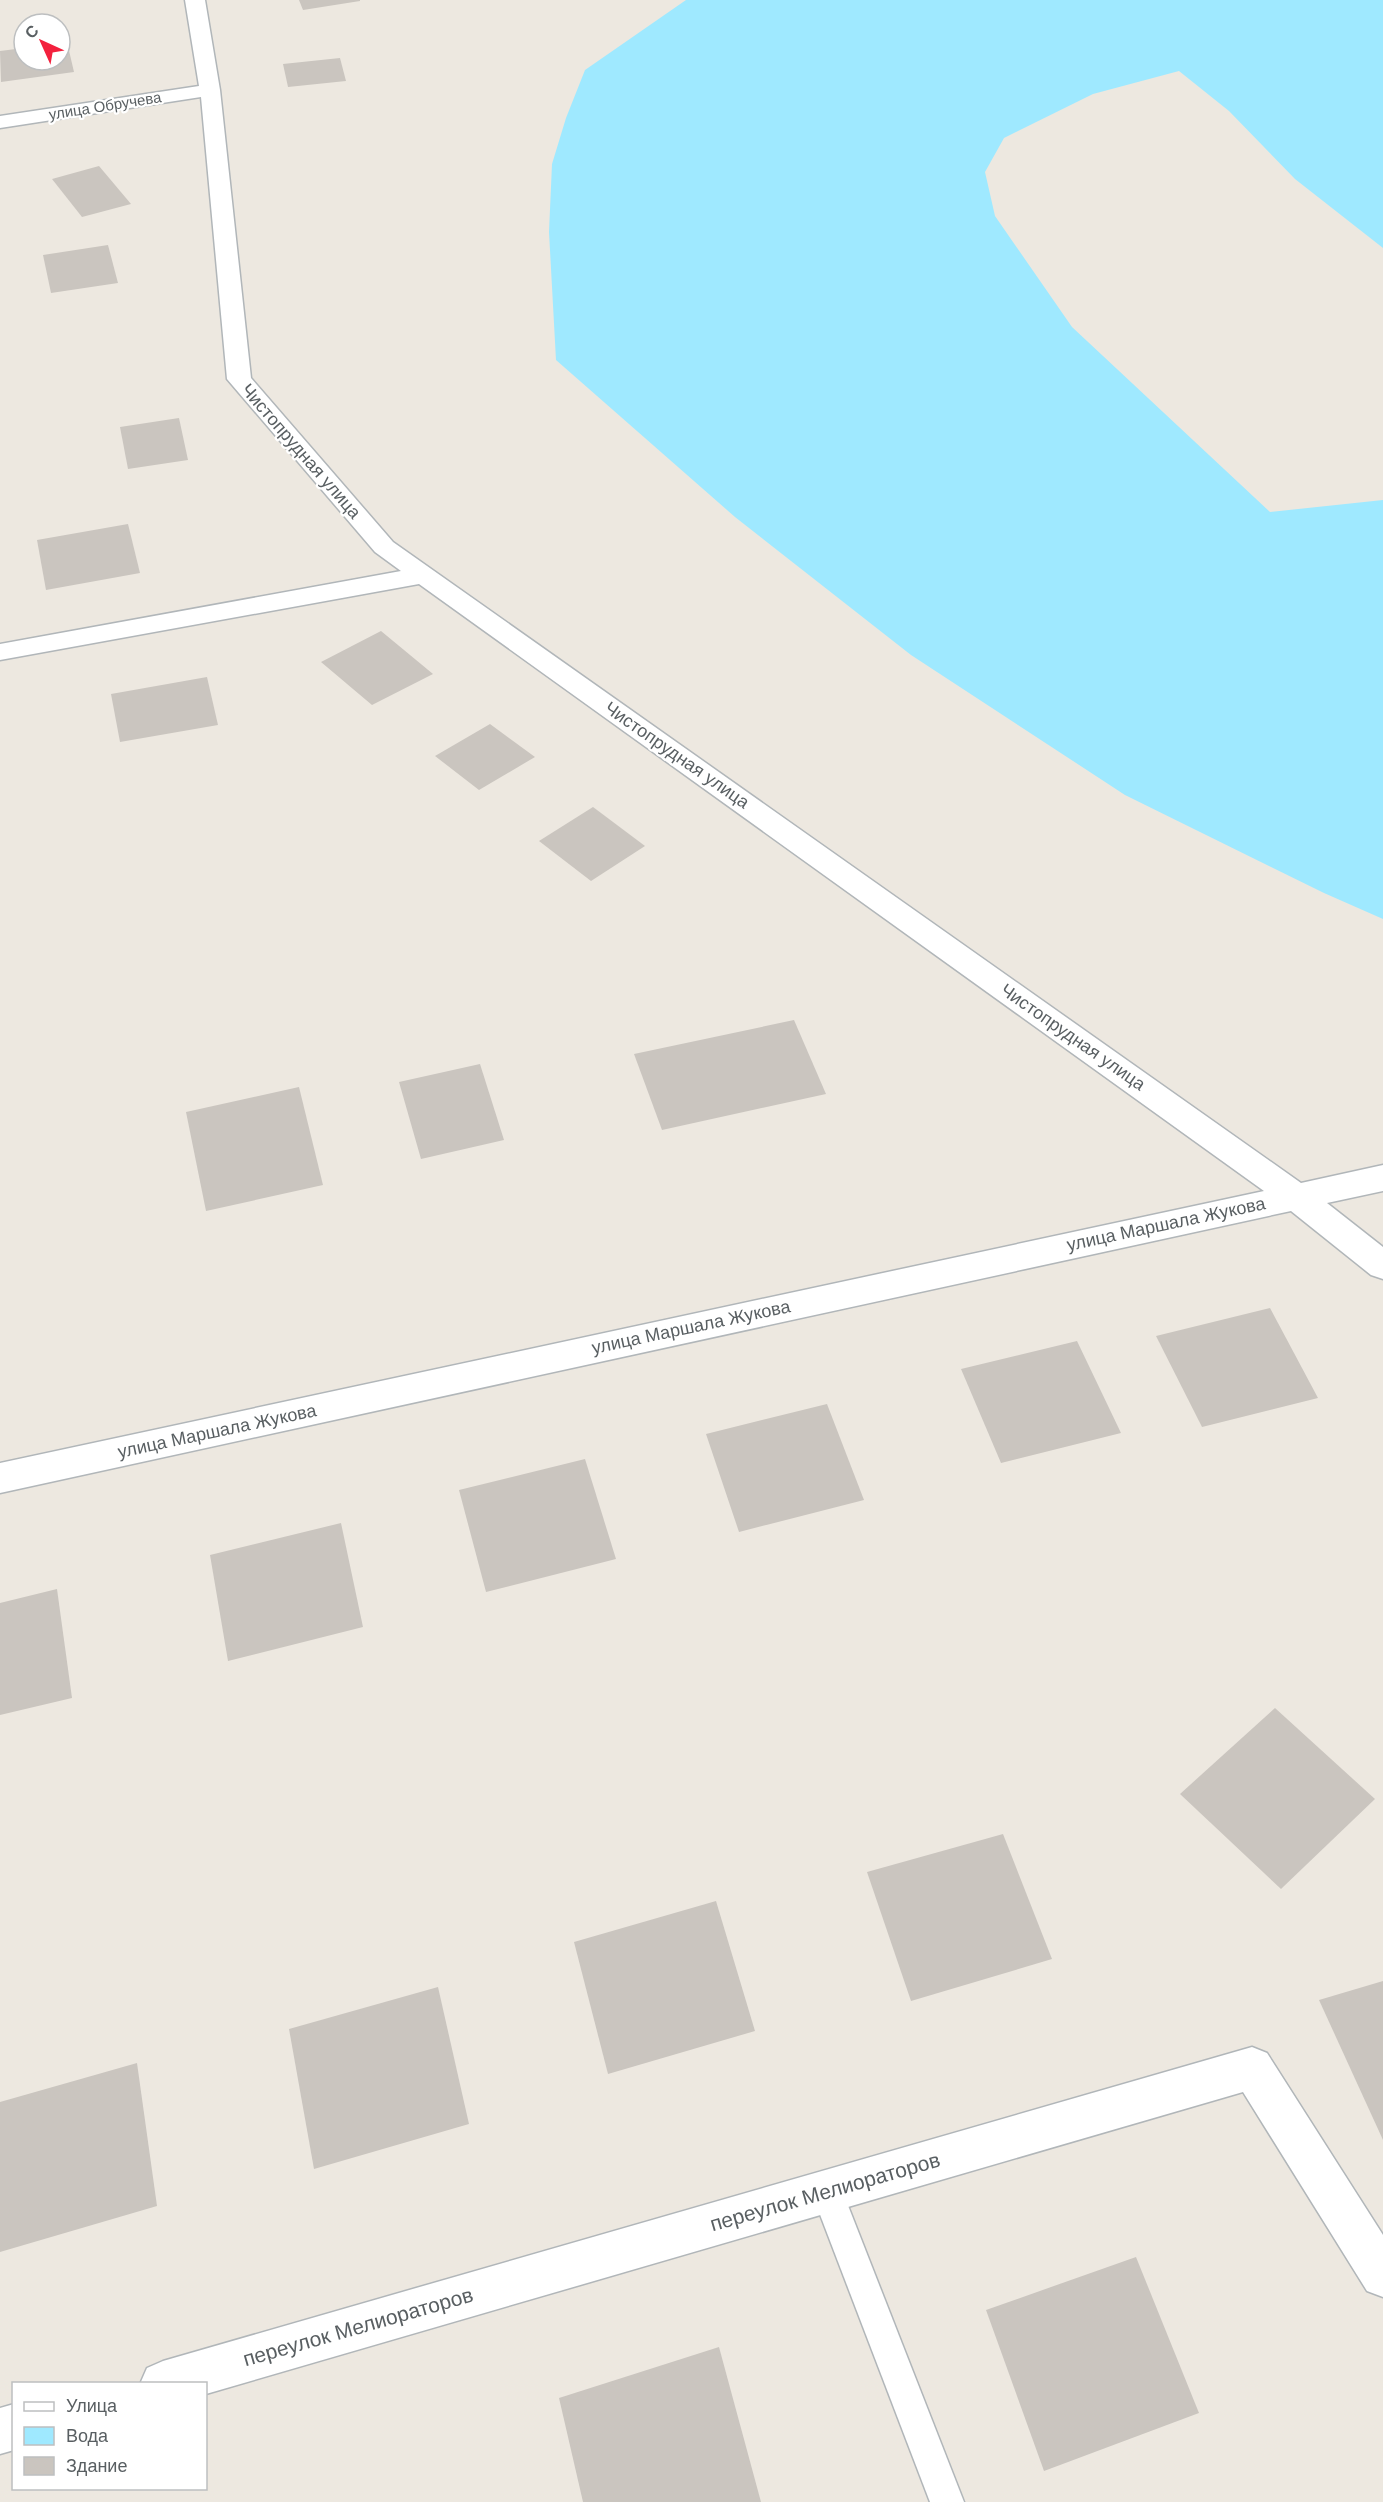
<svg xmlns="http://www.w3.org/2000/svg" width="1383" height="2502" viewBox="0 0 1383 2502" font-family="Helvetica,sans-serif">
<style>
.water{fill:#9fe9ff}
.building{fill:#cac5bf}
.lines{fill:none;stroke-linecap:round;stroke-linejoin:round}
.lane-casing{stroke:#b1b6b9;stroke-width:3}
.street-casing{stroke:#b1b6b9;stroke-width:3}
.lane{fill:#fff;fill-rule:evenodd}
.street{fill:#fff;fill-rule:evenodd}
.labels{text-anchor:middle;stroke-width:4.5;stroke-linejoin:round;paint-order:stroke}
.far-street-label{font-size:15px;fill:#595f62;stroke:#fff}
.street-label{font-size:18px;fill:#595f62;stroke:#fff}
.near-street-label{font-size:21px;fill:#595f62;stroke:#fff}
</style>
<rect width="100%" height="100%" fill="#ede8e0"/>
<path class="water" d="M686,0h697v248l-88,-69 -66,-68 -50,-40 -86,23 -89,44 -19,34 10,44 77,111 198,185 113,-12v419l-59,-26 -199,-98 -214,-140 -176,-138 -179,-157 -7,-128 3,-68 14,-46 19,-48z"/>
<g class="building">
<path d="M299,0h61v1l-57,9z"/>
<path d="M67,42l7,30 -73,10 -1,-31 24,-3v12h36v-17z"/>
<path d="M340,58l6,23 -58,6 -5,-23z"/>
<path d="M99,166l32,38 -49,13 -30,-38z"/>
<path d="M108,245l10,38 -67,10 -8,-38z"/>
<path d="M179,418l9,42 -60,9 -8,-42z"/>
<path d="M128,524l12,49 -94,17 -9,-50z"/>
<path d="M381,631l52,43 -61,31 -51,-43z"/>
<path d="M207,677l11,48 -98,17 -9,-48z"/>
<path d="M490,724l45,33 -56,33 -44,-34z"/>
<path d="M593,807l52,39 -54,35 -52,-40z"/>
<path d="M794,1020l32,74 -164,36 -28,-76z"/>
<path d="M480,1064l24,76 -83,19 -22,-77z"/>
<path d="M299,1087l24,98 -117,26 -20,-99z"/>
<path d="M1270,1308l48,90 -116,29 -46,-91z"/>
<path d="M1077,1341l44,92 -120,30 -40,-94z"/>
<path d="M827,1404l37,96 -125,32 -33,-98z"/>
<path d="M585,1459l31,100 -130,33 -27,-102z"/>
<path d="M341,1523l22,104 -135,34 -18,-106z"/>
<path d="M57,1589l15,109 -72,17v-112z"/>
<path d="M1275,1708l100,91 -94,90 -101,-95z"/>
<path d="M1003,1834l49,125 -141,42 -44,-129z"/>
<path d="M716,1901l39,130 -147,43 -34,-132z"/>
<path d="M1383,1981v159l-64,-140z"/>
<path d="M438,1987l31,137 -155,45 -25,-140z"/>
<path d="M137,2063l20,143 -157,46v-150z"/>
<path d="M1136,2257l63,156 -155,58 -58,-161z"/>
<path d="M719,2347l42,155h-178l-24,-104z"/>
</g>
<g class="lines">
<defs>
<path id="lane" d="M827,2175l11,5 126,322h-34l-119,-311 5,-11z"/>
<g id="street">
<path d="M185,0h20l15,90 31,288 142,164 908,641 82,-18v26l-56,12 56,44v32l-12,-4 -80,-64 -1291,282v-30l1264,-272 -845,-607 -419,76v-16l401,-73 -26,-19 -148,-173 -26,-282 -201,31v-12l199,-30z"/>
<path d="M1252,2047l15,6 116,182v62l-16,-6 -124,-199 -1037,302v-10h-66l7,-16 16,-7z"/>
<path d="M14,2404v46l-14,4v-46z"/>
</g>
</defs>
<use href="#lane" class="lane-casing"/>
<use href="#street" class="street-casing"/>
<use href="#lane" class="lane"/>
<use href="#street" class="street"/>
</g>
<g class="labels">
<g class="far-street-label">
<text transform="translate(105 106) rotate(-9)" y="5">улица Обручева</text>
</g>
<g class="street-label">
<text transform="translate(301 451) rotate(49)" y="6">Чистопрудная улица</text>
<text transform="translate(677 755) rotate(35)" y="6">Чистопрудная улица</text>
<text transform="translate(1073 1037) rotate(35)" y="6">Чистопрудная улица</text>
<text transform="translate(1166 1224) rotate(-12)" y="6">улица Маршала Жукова</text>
<text transform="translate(691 1327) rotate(-12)" y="6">улица Маршала Жукова</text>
<text transform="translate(217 1431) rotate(-12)" y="6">улица Маршала Жукова</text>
</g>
<g class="near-street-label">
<text transform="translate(825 2192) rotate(-16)" y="7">переулок Мелиораторов</text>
<text transform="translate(358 2327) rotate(-16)" y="7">переулок Мелиораторов</text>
</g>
</g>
<rect x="12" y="2382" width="195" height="108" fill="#ffffff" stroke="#bdbfc0" stroke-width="1.5"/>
<rect x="24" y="2402" width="30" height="9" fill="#ffffff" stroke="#bdbfc0" stroke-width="1.5"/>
<text x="66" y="2412" font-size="18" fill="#595f62">Улица</text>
<rect x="24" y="2427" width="30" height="18" fill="#9fe9ff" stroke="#bdbfc0" stroke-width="1.5"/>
<text x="66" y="2442" font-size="18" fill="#595f62">Вода</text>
<rect x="24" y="2457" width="30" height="18" fill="#cac5bf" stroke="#bdbfc0" stroke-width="1.5"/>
<text x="66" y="2472" font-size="18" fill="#595f62">Здание</text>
<g transform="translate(42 42) rotate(315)"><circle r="28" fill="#ffffff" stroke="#bdbfc0" stroke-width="1.5"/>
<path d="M0-4.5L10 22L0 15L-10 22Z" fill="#f3213d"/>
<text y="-9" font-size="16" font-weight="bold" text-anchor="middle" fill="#595f62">С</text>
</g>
</svg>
